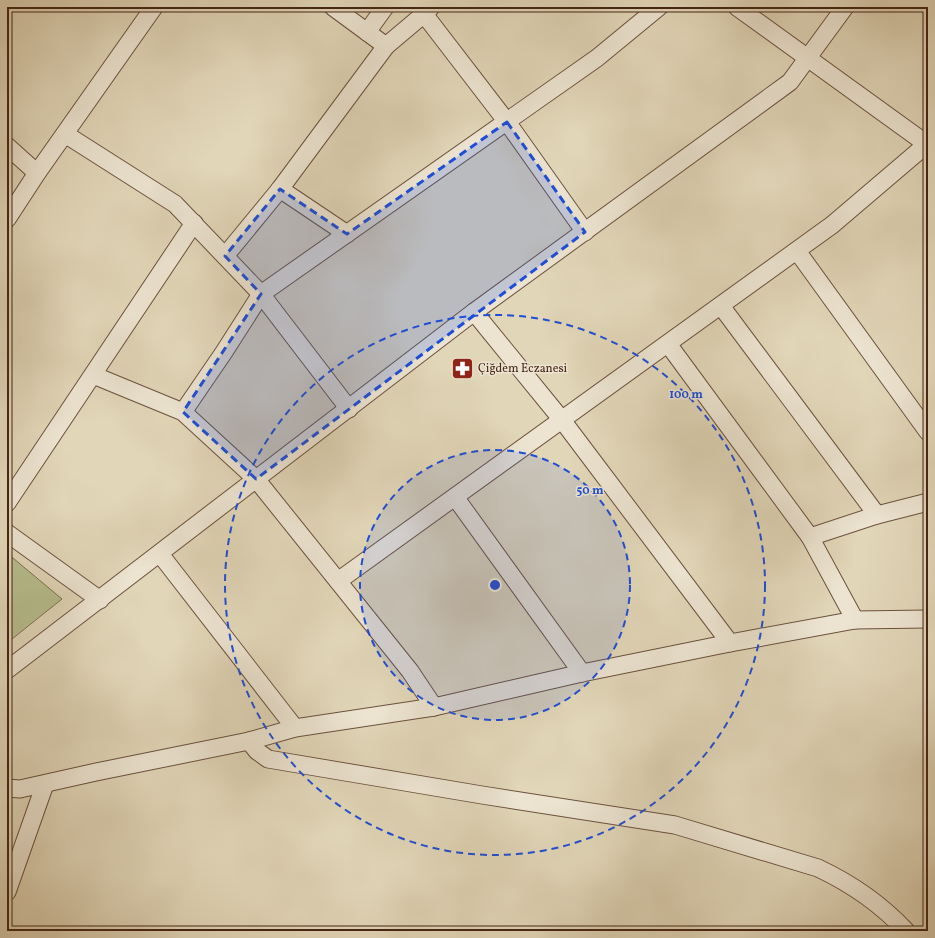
<svg xmlns="http://www.w3.org/2000/svg" width="935" height="938" viewBox="0 0 935 938" font-family="Vollkorn,serif">
<style>
.green{fill:#b6bd8d;stroke:#7e7151}
.lines{fill:none;stroke-linecap:round;stroke-linejoin:round}
.street-casing{stroke:#6c513e;stroke-width:19}
.street{stroke:#ece4d1;stroke-width:17}
.marked{fill:#1d4ed8;fill-opacity:0.2;stroke:#1d4ed8;stroke-width:3;stroke-dasharray:8 5;stroke-linejoin:round}
.ring{fill:none;stroke:#1d4ed8;stroke-width:2;stroke-dasharray:7 5}
.labels{text-anchor:middle;stroke-width:3;stroke-linejoin:round;paint-order:stroke}
.poi-label{font-size:12px;fill:#452515;stroke:#ece4d1;text-anchor:start}
.centre{fill:#1d4ed8;stroke:#ece4d1;stroke-width:2}
.ring-label{font-size:12px;text-anchor:middle;font-weight:bold;fill:#1d4ed8;stroke:#ece4d1;stroke-width:3;stroke-linejoin:round;paint-order:stroke}
</style>
<rect width="100%" height="100%" fill="#e1d6b8"/>
<filter id="stains"><feTurbulence type="fractalNoise" baseFrequency=".005" numOctaves="4"/><feColorMatrix values="0 0 0 0 .2 0 0 0 0 .09 0 0 0 0 .02 0 0 0 .5 -.17"/></filter>
<radialGradient id="worn" r=".72"><stop offset=".6" stop-color="#630" stop-opacity="0"/><stop offset="1" stop-color="#630" stop-opacity=".3"/></radialGradient>
<path class="green" d="M7,553l55,46 -55,44z"/>
<g class="lines">
<defs>
<g id="street">
<path d="M333,7l53,39"/>
<path d="M737,7l191,138"/>
<path d="M424,14l83,108 78,110"/>
<path d="M367,32l18,-25"/>
<path d="M65,134l110,70 86,90 88,115"/>
<path d="M7,146l30,27"/>
<path d="M280,189l67,45"/>
<path d="M7,219l30,-46 117,-166"/>
<path d="M797,251l131,181"/>
<path d="M225,256l55,-67 106,-143 38,-32 7,-7"/>
<path d="M721,306l156,209"/>
<path d="M474,312l88,108 168,223"/>
<path d="M668,344l142,193 45,83"/>
<path d="M93,375l90,37 73,67 154,192 24,36"/>
<path d="M183,412l41,-60 37,-58 336,-236 62,-51"/>
<path d="M455,497l127,176"/>
<path d="M7,503l187,-280"/>
<path d="M7,533l93,67"/>
<path d="M810,537l67,-22 51,-13"/>
<path d="M160,554l135,174"/>
<path d="M338,581l494,-356 95,-81"/>
<path d="M7,670l467,-358 316,-230 55,-75"/>
<path d="M249,741l8,10 11,8 214,36 193,30 143,43c34,16 62,35 88,63"/>
<path d="M7,788l13,1 76,-17 153,-31 46,-13 139,-21 148,-34 148,-30 125,-23 73,-1"/>
<path d="M7,892l38,-108"/>
</g>
</defs>
<use href="#street" class="street-casing"/>
<use href="#street" class="street"/>
</g>
<path class="marked" d="M507,122l78,110 -329,247 -73,-67 78,-118 -36,-38 55,-67 67,45z"/>
<circle cx="495" cy="585" r="135" fill="#1d4ed8" fill-opacity=".12"/>
<g class="ring">
<circle cx="495" cy="585" r="135"/>
<circle cx="495" cy="585" r="270"/>
</g>
<defs>
<symbol id="pharmacy-square" viewBox="-11 -11 22 22"><rect x="-9" y="-9" width="18" height="18" rx="4" fill="#8f2418" stroke="#ece4d1"/><path d="M-2-6h4v4h4v4h-4v4h-4v-4h-4v-4h4Z" fill="#fff"/></symbol>
</defs>
<g fill-rule="evenodd">
<use href="#pharmacy-square" x="450" y="356" width="25" height="25"/>
</g>
<g class="labels">
<g class="poi-label">
<text x="478" y="372">Çiğdem Eczanesi</text>
</g>
</g>
<circle cx="495" cy="585" r="6" class="centre"/>
<g class="ring-label">
<text x="686" y="398">100 m</text>
<text x="590" y="494">50 m</text>
</g>
<rect width="935" height="938" fill="none" stroke="#e1d6b8" stroke-width="24"/>
<rect x="8" y="8" width="919" height="922" fill="none" stroke="#452515" stroke-width="2"/>
<rect x="12" y="12" width="911" height="914" fill="none" stroke="#452515"/>
<rect width="100%" height="100%" filter="url(#stains)"/>
<rect width="100%" height="100%" fill="url(#worn)"/>
</svg>
